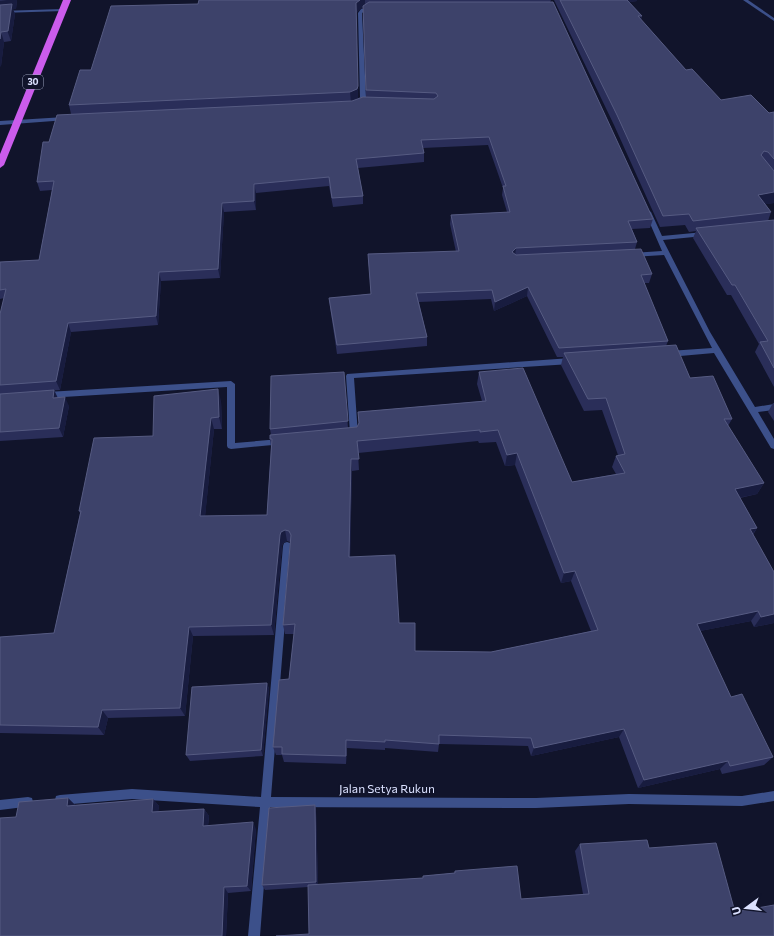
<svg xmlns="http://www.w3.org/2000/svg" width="774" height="936" viewBox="0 0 774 936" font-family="Commissioner,sans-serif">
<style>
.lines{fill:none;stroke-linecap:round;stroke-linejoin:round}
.service{fill:#3c508a;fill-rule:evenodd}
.minor{fill:#3c508a;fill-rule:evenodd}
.trunk{fill:#cb5cec;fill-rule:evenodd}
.wall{fill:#2a2e59;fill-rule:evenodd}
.shaded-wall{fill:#181c3f}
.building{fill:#3d426a;stroke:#565b82;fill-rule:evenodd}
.labels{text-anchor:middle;stroke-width:3;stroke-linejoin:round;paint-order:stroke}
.shield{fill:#11142b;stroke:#9ea4bf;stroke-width:1}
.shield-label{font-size:9px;font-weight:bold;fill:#dbe1ff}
.near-street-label{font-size:12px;fill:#dbe1ff;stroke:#11142b}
</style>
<rect width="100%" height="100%" fill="#11142b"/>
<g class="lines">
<path class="service" d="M62,9l2,1v1l-64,2v-2z"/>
<g class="minor">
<path d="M743,0h5l26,18v3z"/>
<path d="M374,7l2,1v1l-11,2 -3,2 4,84 -2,6 -6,4 -3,-2 4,-4 1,-4 -2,-84 3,-4z"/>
<path d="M65,117l2,1v2l-67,5v-4z"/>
<path d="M648,210l3,2 11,24 42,-4 3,2 -3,2 -41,4 47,92 45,75 19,-3v6l-16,2 16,27v10l-3,-1 -57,-95 -45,4 -4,-3 4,-3 43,-3 -48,-93 -32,2 -3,-2 3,-2 30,-2 -17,-39z"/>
<path d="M571,358l4,3 -4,3 -217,14 4,57 -1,2 -5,2 -4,-3 2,-3 -4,-57 1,-2z"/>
<path d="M231,381l4,3v59l45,-4 3,1 1,2 -1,2 -52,5 -3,-1 -1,-2v-59l-180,11 -4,-3 4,-3z"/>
<path d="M287,542l3,1 1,3 -20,251 265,1 93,-4 113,2 32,-5v10l-32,5 -113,-2 -93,4 -266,-1 -10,129h-12l12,-129 -128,-8 -72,6 -4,-1 -1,-4 1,-4 4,-1 72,-6 129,8 22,-251 1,-3z"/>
<path d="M28,797l4,1 1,4 -1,4 -32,4v-10z"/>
</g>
<path class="trunk" d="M63,0h8l-67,165 -4,3v-14z"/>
</g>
<g class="wall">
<path d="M0,0h17l-1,9h-3l2,5 -4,27 -7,1 -3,24z"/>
<path d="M199,0h352l-1,2 103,217 -3,9 -18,1 5,13 -2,7 17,25 -3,9h-5l24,58 -2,5 24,32 42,41 -4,7 36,57 -7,11 -17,4 17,30 -4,7 21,37v51l-20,4 -3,-6 -51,10 31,66 42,60 -9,8 -42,9 -2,-5 -82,19 -19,-51 -88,19 -3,-10 -89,-2 -1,8 -53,-4v2l-38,-2 -1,16 -62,-2 -2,-7h-6l-3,-8 16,-68 5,-45h-9l-2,-9 7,-83 -3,-1 -4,2 -1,3 -8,89 -81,1 -8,80 -77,2 -4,17 -104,-2v-96l54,-4 26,-120 -1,-2 74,-75 68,-35 1,28h-8l-9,87 62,-1 4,-68 -1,-8 1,-4 -1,-6 74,-57 4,56 9,-1 2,-3 -1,-12 124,-11 -5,-17 2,-12 93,110 44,-8 -4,-7 4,-11 2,-1 -16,-45 -18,1 -23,-46 2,-8h-6l-30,-61 -33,15 -3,-12 -72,3 8,35v9l-90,8 -7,-47 -1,-9 42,-4 -3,-40 88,-2 -6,-28 1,-9 56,-3 -5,-17 1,-7 -15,-43 -65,3 1,5v9l-66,6 5,28v8l-30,3 -4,-21 -73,7v17l-32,2 -4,66 -59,3 -3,44 -87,7 -11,58 -16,1 10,-1 4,8 11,8 -6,31 -63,4v-127l4,-16 -4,1v-37l39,-2 13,-70 -12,1 -3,-9 12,-40 22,-28 -2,-9 22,-35 107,-66zM363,7l3,90 -8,1 -2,-85zM478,441l1,2 17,-1 9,24 10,-1 46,118 10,-2 20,50 -100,21 -76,-1 -16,-28 -49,-66 2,-86 7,-1 -1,-17z"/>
<path d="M554,0h83v1l-8,1 13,14 -1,4 45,50 35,30 48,13 5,-1v91l-9,1 6,8 -3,9 6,-1v167l-19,-35 4,-8 -28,-49h-4l-34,-57 3,-7 -7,1 -4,-7 -25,2 -46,-102z"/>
<path d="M773,403h1v18l-6,-9z"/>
<path d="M267,683l2,6 -6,67 -73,5 -4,-6z"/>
<path d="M68,798l7,7 78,-6 6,7 -1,6 46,-3 5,7 -1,10 48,3 -5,62 -23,2 -2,43h-226l16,-119z"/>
<path d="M315,805l1,6 2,74 105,-7v-2l31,-3 1,-2 66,28 62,-5 -8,-43 5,-7 69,4 86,64 39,24 -465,-2 -1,-47 -43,3 -3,-5z"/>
</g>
<g class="shaded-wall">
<path d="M7,0h10l-1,9h-3l2,5 -4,27 -11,-30v-10z"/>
<path d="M360,0h5v6l-9,7 2,84v3l-7,3 -1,-11 6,-89z"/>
<path d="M620,0h17v1l-18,3z"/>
<path d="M638,16h4l-2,10z"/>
<path d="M1,32l3,10 -3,24 -1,1v-28z"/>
<path d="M254,184l2,9v17l-2,-9z"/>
<path d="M774,192v11l-20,3 4,-11z"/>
<path d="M222,203l2,9 -4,66 -2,-9z"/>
<path d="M516,248l-1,8 -3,-4z"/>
<path d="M159,272l2,9 -3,44 -2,-9z"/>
<path d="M528,287l-1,9 -33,15 1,-9z"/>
<path d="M68,323l3,9 -11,58 -4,-9z"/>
<path d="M218,389l3,12 1,28 -3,-12z"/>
<path d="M54,390l4,9 -5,-1z"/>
<path d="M65,397l4,9 -6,31 -4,-9z"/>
<path d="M211,418l3,11 -10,98 -4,-11z"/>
<path d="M517,453l-2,12 -10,1 2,-11z"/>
<path d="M351,459l1,12 -2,96 -1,-10z"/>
<path d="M764,483l-7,11 -29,6 7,-11z"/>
<path d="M757,528l-7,10v-9z"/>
<path d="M285,530l2,11 -4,2 -1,3 -8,89 -3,-10 9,-90 1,-3z"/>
<path d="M575,571l-4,10 -10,2 3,-10z"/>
<path d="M758,611l-7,10 -61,12 7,-9z"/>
<path d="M774,614v9l-20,4 7,-10z"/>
<path d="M189,627l4,9 -8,80 -5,-8z"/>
<path d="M267,683l2,6 -6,67 -2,-6z"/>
<path d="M102,710l6,8 -4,17 -6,-8z"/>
<path d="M624,729l-5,8 -88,19 3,-8z"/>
<path d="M346,740l1,8 -1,16z"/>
<path d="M728,761l-8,8 -82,19 6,-8z"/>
<path d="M68,798l8,8h-9z"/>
<path d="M153,799l6,7 -2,13 -5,-7z"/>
<path d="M315,805l1,6 2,76 -2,-5z"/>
<path d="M204,809l5,7 -2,17 -4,-7z"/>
<path d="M253,822l3,7 -5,62 -4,-5z"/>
<path d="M224,887l4,6 -2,43h-4z"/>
</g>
<g class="building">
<path d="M199,0h161l-4,3 2,83 -1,3 -7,3 -281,13 11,-35h11l20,-64 87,-2z"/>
<path d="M560,0h67l15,16h-4l48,54 6,-1 29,31 30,-5 18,18 5,-1v47l-6,-7 -4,-1 -3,4 13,16v21l-16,3 13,17 -78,9 -4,-7 -26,2 -46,-101z"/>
<path d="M369,2h184l100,217 -25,2 9,21 -121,6 -4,4 4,3 125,-6 11,25 -11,1 27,66 -109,7 -31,-61 -33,15 -3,-12 -76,3 11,44 -90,8 -8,-47 42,-4 -3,-40 91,-3 -8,-36 59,-3 -7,-26h3l-17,-49 -68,3 3,13 -68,6 7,37 -31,2 -3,-21 -75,7v17l-32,2 -4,66 -59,3 -3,44 -88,7 -12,58 -56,4v-71l6,-25 -6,1v-28l39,-2 15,-79 -17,1 6,-40h6l8,-27 295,-14 11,-4 71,2 4,-3 -2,-3 -70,-3 -3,-84z"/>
<path d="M12,4l-4,27 -7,1 -1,7v-34z"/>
<path d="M774,220v148l-14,-26 8,-1 -33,-56h-3l-36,-57z"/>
<path d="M676,345l14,33 23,-2 19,43h-8l40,64 -29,6 22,39 -7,1 24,43v42l-13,3 -3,-6 -61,13 34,73 11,-3 31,63 -43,9 -2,-5 -84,19 -20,-51 -90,19 -3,-10 -92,-3v9l-54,-4v2l-39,-2v16l-64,-2v-7h-9l6,-67 10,-1 6,-55 -12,1 8,-90 -2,-4 -4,-1 -4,2 -1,3 -9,90 -82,2 -9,81 -78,2 -4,17 -98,-2v-88l54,-4 27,-122h-2l15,-73 59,-2 1,-40 64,-7 1,28 -8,1 -11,98 67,-1 5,-76h-2v-4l87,-8 2,-4 -1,-11 128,-11 -7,-29 44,-4 49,114 53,-9 -9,-17 9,-2 -19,-56 -18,1 -24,-46zM480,430v2l18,-2 9,25 10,-2 47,120 11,-2 23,59 -107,22 -76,-1v-28h-16l-4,-68 -46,2 2,-98h8l-2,-18z"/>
<path d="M344,372l4,49 -78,8 1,-53z"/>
<path d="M54,390l-1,8 12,-1 -6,31 -59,4v-38z"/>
<path d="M267,683l-6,67 -75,5 6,-68z"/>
<path d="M68,798l-1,8 86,-7 -1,13 52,-3 -1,17 50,-4 -6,64 -23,1 -2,49h-222v-118l16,-1 3,-15z"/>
<path d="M315,805l1,77 -54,3 7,-77z"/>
<path d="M647,840l2,8 67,-5 19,69 39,-7v31h-498l33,-2 -1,-49 115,-7v-2l32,-3v-2l62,-5 4,33 68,-5 -9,-50z"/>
</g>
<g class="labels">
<rect class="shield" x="23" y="75" width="20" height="14" rx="3"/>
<g class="shield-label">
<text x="33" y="85">30</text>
</g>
<g class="near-street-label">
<text x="387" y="793">Jalan Setya Rukun</text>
</g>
</g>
<g transform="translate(746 908) rotate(255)" stroke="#11142b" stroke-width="3" paint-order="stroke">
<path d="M0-3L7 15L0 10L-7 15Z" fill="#dbe1ff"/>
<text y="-6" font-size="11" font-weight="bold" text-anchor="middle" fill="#dbe1ff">U</text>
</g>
</svg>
